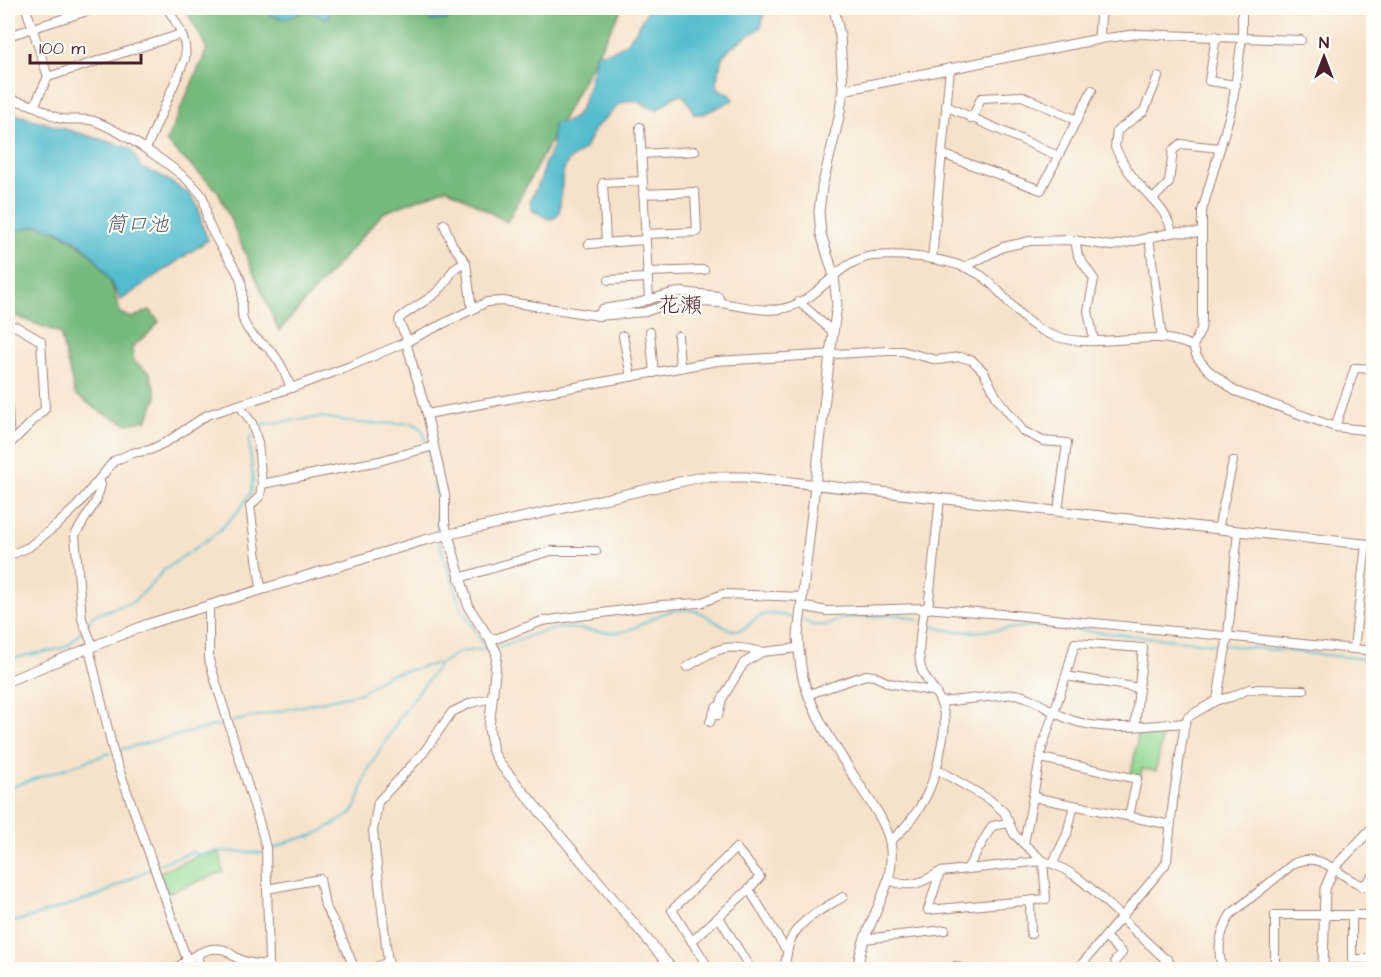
<svg xmlns="http://www.w3.org/2000/svg" width="1381" height="977" viewBox="0 0 1381 977" font-family="'Architects Daughter','Klee One',sans-serif">
<style>
.green{fill:#91d993;stroke:#6e7c5f;stroke-width:1.5}
.forest{fill:#74b97d;stroke:#5f6c54;stroke-width:1.5}
.water{fill:#52bcce;stroke:#4e6e7c;stroke-width:1.5}
.lines{fill:none;stroke-linecap:round;stroke-linejoin:round}
.stream{stroke:#52bcce;stroke-width:2}
.minor-casing{stroke:#a0807a;stroke-width:10}
.tertiary-casing{stroke:#a0807a;stroke-width:11}
.minor{stroke:#fff;stroke-width:8}
.tertiary{stroke:#fff;stroke-width:9}
.labels{text-anchor:middle;stroke-width:4.5;stroke-linejoin:round;paint-order:stroke}
.water-label{font-size:21px;font-style:italic;fill:#4d5e6c;stroke:#fdfcf7}
.quarter-label{font-size:22px;fill:#4a1f2b;stroke:#fdfcf7}
</style>
<rect width="100%" height="100%" fill="#fdfcf7"/>
<filter id="ink" filterUnits="userSpaceOnUse"><feTurbulence type="fractalNoise" baseFrequency=".0167" numOctaves="2"/><feDisplacementMap in="SourceGraphic" scale="12" xChannelSelector="R" yChannelSelector="G"/><feConvolveMatrix kernelMatrix="1 2 1 2 8 2 1 2 1" color-interpolation-filters="sRGB"/></filter>
<filter id="wash" filterUnits="userSpaceOnUse"><feTurbulence type="fractalNoise" baseFrequency=".008" numOctaves="4" result="noise"/><feDisplacementMap in="SourceGraphic" scale="24" xChannelSelector="R" yChannelSelector="G"/><feGaussianBlur stdDeviation="1.35" result="paint"/><feColorMatrix in="noise" values="0 0 0 0 0 0 0 0 0 0 0 0 0 0 0 0 0 1.4 0 .05"/><feComposite in="paint" operator="in"/></filter>
<g filter="url(#wash)">
<rect width="100%" height="100%" fill="#f6e2ca"/>
<g class="green">
<path d="M1139,731h24l-7,40 -14,-2 -2,8 -9,-2z"/>
<path d="M220,852l3,20 -56,21 -8,-20 3,-2 36,-15z"/>
</g>
<g class="forest">
<path d="M185,8h437l-115,214 -60,-34 -64,25 -104,118 -61,-140 -52,-49 41,-93z"/>
<path d="M40,225c45,15 71,41 80,88l12,5 18,-8 9,12 -12,13 -15,12 2,15 16,11 7,24 -10,23 -19,4 -27,-12 -26,-18 -15,-61 -52,-20v-80z"/>
</g>
<g class="water">
<path d="M275,8h55l-1,7 -3,4c-26,-13 -15,-9 -40,0l-16,-4v-4z"/>
<path d="M428,8h26l-2,8 -5,4 -16,1z"/>
<path d="M649,8h116l-4,19 -32,22 -7,8 -6,26 4,7 10,4 3,6 -30,14h-9c-12,-30 -17,-19 -36,-5h-5l-13,-7 -9,-2 -11,4 -26,25 -9,20 -17,12 -5,11 -4,42 -5,4 -5,1 -14,-7 -4,-5 -1,-7 11,-21 3,-14 8,-17 1,-25c6,0 13,0 19,-4 13,-8 21,-51 24,-66 32,0 39,-21 53,-45z"/>
<path d="M8,112l121,36 5,5 7,15 19,7 29,19 9,12 4,19 6,15 -87,60 -22,-37 -18,-19 -20,-12 -21,-7 -32,8z"/>
</g>
<g class="lines">
<g class="stream">
<path d="M256,430l8,-6 57,-7 46,7 43,-1 8,3 5,5 4,13"/>
<path d="M428,450l9,48v35"/>
<path d="M438,539l24,71 25,40"/>
<path d="M803,620l9,5h17l12,-7 60,-3 18,5"/>
<path d="M924,622c7,3 15,7 23,8 30,5 61,-3 91,-4l336,34"/>
<path d="M86,625l8,-10 39,-13 14,-13 17,-19 54,-38 22,-23 11,-17 2,-13 -4,-38 3,-7"/>
<path d="M496,648c23,-7 45,-20 70,-20 18,0 37,7 55,4 27,-6 36,-24 68,-22 18,0 32,22 50,20 7,-1 11,-6 15,-10 13,-11 29,-4 44,-1"/>
<path d="M8,659l51,-10 10,-4 14,-16"/>
<path d="M231,722l129,-29 27,-18 48,-11h5"/>
<path d="M115,751l111,-28"/>
<path d="M8,788l102,-35"/>
<path d="M268,851l25,-11 22,-5 36,-21 5,-7 12,-37 36,-59 36,-47 19,-12 31,-3"/>
<path d="M8,924l90,-28 61,-32 33,-12 6,3 20,-4 45,2"/>
</g>
</g>
</g>
<g filter="url(#ink)">
<g class="lines">
<defs>
<g id="minor">
<path d="M26,8l22,69"/>
<path d="M1242,8v30l59,2"/>
<path d="M8,36l89,-28"/>
<path d="M1216,36l-7,45 27,4"/>
<path d="M1099,39l39,-5 104,4 -10,69 -30,104v108l-1,10 -8,17 4,11 11,13 27,21 100,36 39,4"/>
<path d="M1158,77l-14,34 -27,20 -2,16c7,15 18,32 29,43 12,13 25,25 28,43"/>
<path d="M8,99c8,2 18,4 26,7 8,3 16,9 24,12 12,4 25,-1 36,3 26,9 94,53 108,75 5,8 3,18 6,26 7,20 23,36 32,56 6,14 -2,30 4,44 5,13 15,18 25,27 11,11 16,24 22,39"/>
<path d="M34,106l14,-29 133,-43"/>
<path d="M946,106l112,50"/>
<path d="M972,119l9,-21 41,-2 55,24"/>
<path d="M640,127l9,173"/>
<path d="M146,149l39,-90c3,-19 -8,-36 -18,-51"/>
<path d="M641,154l54,-3"/>
<path d="M942,154l99,36 51,-100"/>
<path d="M643,194l52,-2 2,40 -52,2"/>
<path d="M1153,199l16,-16 4,-33 8,-6 39,4"/>
<path d="M444,224l8,20 14,19"/>
<path d="M1149,237l13,101"/>
<path d="M1075,240l3,16 16,23 -6,32 6,29"/>
<path d="M606,243l-3,-60 39,-2"/>
<path d="M589,244l56,-4"/>
<path d="M932,259l18,-191"/>
<path d="M965,267l38,-20 27,-6 42,-1 40,6 63,-14 26,1"/>
<path d="M647,272l57,-2"/>
<path d="M609,280l38,-2"/>
<path d="M799,302l34,30"/>
<path d="M599,316l46,-4 31,-11 45,2"/>
<path d="M8,325l9,2 24,14 4,68 -37,37"/>
<path d="M650,332l4,41"/>
<path d="M623,336l8,41"/>
<path d="M678,336l2,32"/>
<path d="M408,341l-9,-19 1,-4c14,-12 35,-20 46,-36 6,-10 8,-17 20,-19l6,47"/>
<path d="M406,342l21,72 18,81v28l3,12"/>
<path d="M239,405l13,18 6,20 4,41 -2,12 -10,10 11,82"/>
<path d="M8,410l2,33"/>
<path d="M427,414l290,-53 170,-10h15l35,9 23,-3 12,3 12,12 13,26 26,33 20,10 24,2 -9,68"/>
<path d="M1335,427l20,-59 19,1"/>
<path d="M262,484l117,-23 55,-15"/>
<path d="M1218,529l15,-68"/>
<path d="M8,556l21,-9 29,-23 19,-18 37,-45 18,-8 18,-3 18,-9 39,-26 84,-27 57,-21 58,-25 81,-40 16,-1 96,15 3,-7 32,-5 38,-11 10,-1 36,4 3,7c21,3 47,11 68,4 32,-9 49,-47 84,-51 32,-3 90,3 114,24 22,19 32,41 62,54 33,14 74,3 109,4 12,0 24,4 35,8"/>
<path d="M459,578l92,-27h45"/>
<path d="M209,605v55l51,165 6,23 3,116 2,6"/>
<path d="M801,606l26,5 97,-3 79,6 371,37"/>
<path d="M928,609l12,-111"/>
<path d="M489,638h9l44,-17 120,-16 38,-2 23,-9 79,3"/>
<path d="M93,646l-11,-27 -7,-84 21,-34 5,-16 -2,-6"/>
<path d="M89,648l25,107 73,205"/>
<path d="M1354,648l12,-104"/>
<path d="M687,667c33,-20 36,-24 75,-15"/>
<path d="M1066,676l73,12"/>
<path d="M809,694l57,-19 8,1 15,7 47,9"/>
<path d="M1217,700l14,-3 18,-8 55,1"/>
<path d="M941,702l74,-8c18,2 38,21 59,27 35,11 75,4 111,2"/>
<path d="M718,715l4,-16 22,-36 18,-11 37,-4"/>
<path d="M710,722l6,-15"/>
<path d="M1041,758l96,21 -8,37"/>
<path d="M938,770l52,30 14,12 10,22 10,10"/>
<path d="M1033,797l138,28"/>
<path d="M890,842c32,-29 46,-58 52,-100 2,-9 4,-19 2,-28 -3,-17 -13,-27 -21,-41 -8,-16 -1,-48 1,-65"/>
<path d="M1053,863l14,-29 7,-29"/>
<path d="M967,869l25,-43 17,-3"/>
<path d="M940,872l-12,38 118,-11 -3,-38c32,8 52,32 76,53l2,4 56,52"/>
<path d="M889,880c20,9 33,3 51,-8l103,-11 -19,-17 18,-96 24,-72 9,-33 68,5 -8,78"/>
<path d="M1362,887l12,-12"/>
<path d="M267,889l53,-10 5,27 14,25 16,39"/>
<path d="M1030,901l1,33"/>
<path d="M1352,915v44h22"/>
<path d="M719,917l32,53"/>
<path d="M1105,937l17,16 -7,8"/>
<path d="M864,939l81,-9"/>
<path d="M692,941l57,-52"/>
<path d="M788,948c5,-26 35,-39 55,-51"/>
<path d="M198,955l1,15"/>
<path d="M174,970c14,-11 33,-26 51,-20 4,2 8,6 12,8 10,5 21,7 32,6"/>
<path d="M318,970c11,-6 23,-3 35,0"/>
<path d="M369,970l19,-8"/>
<path d="M394,970l-6,-8 -15,-131 5,-29 46,-50 28,-40 19,-9 20,-5"/>
<path d="M710,970l-38,-60 64,-62 24,29 -11,12 35,58 4,1 -4,22"/>
<path d="M954,970l1,-4 10,4"/>
<path d="M1077,970l88,-105 2,-5 6,-59 12,-78 3,-6 29,-17 11,-65 10,-104"/>
<path d="M1159,970l8,-11"/>
<path d="M1223,970c-7,-21 -3,-38 8,-56l62,-50c34,-17 50,23 81,23"/>
<path d="M1275,970v-55h99"/>
</g>
<g id="tertiary">
<path d="M834,8l6,28 3,54 -4,28 -17,69 -3,25 2,22 13,42 3,29 -7,49 -32,281c1,17 2,34 7,50 11,36 35,69 55,101 11,17 26,36 30,56 9,47 -30,83 -32,128"/>
<path d="M843,90l256,-51 2,-31"/>
<path d="M448,535l21,73 20,30 8,16 -8,74 4,24 7,12 173,206"/>
<path d="M8,681l140,-57 280,-85 273,-62h44l493,54 136,14"/>
<path d="M1323,970l2,-81 9,-21 40,-42"/>
</g>
</defs>
<use href="#minor" class="minor-casing"/>
<use href="#tertiary" class="tertiary-casing"/>
<use href="#minor" class="minor"/>
<use href="#tertiary" class="tertiary"/>
</g>
</g>
<g class="labels">
<g class="water-label">
<text x="137" y="231">筒口池</text>
</g>
<g class="quarter-label">
<text x="680" y="312">花瀬</text>
</g>
</g>
<rect width="1381" height="977" fill="none" stroke="#fdfcf7" stroke-width="30"/>
<g transform="translate(1324 57)" stroke="#fdfcf7" stroke-width="4.5" paint-order="stroke">
<path d="M0-4.5L10 22L0 15L-10 22Z" fill="#4a1f2b"/>
<text y="-9" font-size="16" font-weight="bold" text-anchor="middle" fill="#4a1f2b">N</text>
</g>
<path d="M30 54v9h111v-9" fill="none" stroke="#4a1f2b" stroke-width="3"/>
<text x="39" y="54" font-size="18" fill="#4a1f2b" stroke="#fdfcf7" stroke-width="4.5" paint-order="stroke">100 m</text>
</svg>
